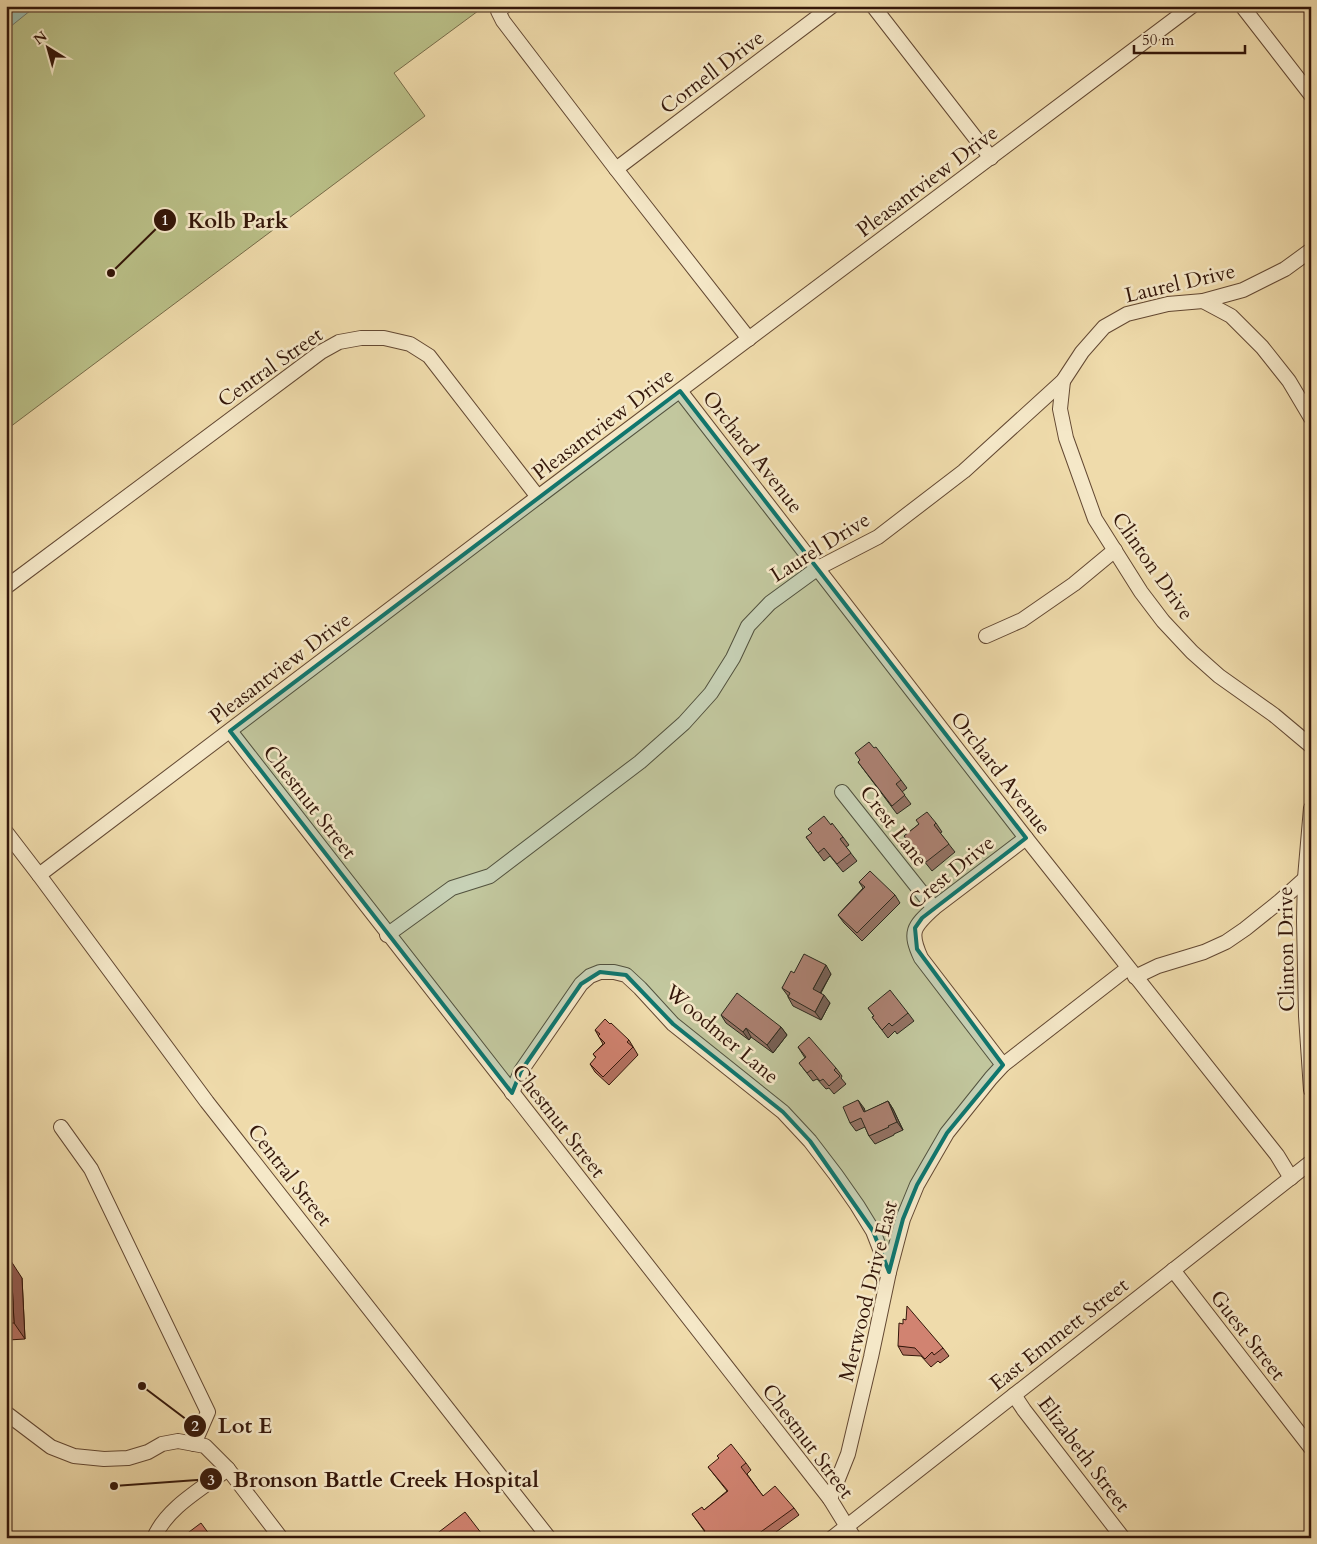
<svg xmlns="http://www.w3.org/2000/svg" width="1317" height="1544" viewBox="0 0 1317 1544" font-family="Cardo,serif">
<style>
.green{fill:#bac088;stroke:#776c49}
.water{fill:#9abbad;stroke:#71796c}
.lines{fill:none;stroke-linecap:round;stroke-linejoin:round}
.minor-casing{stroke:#634832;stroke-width:16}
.minor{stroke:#f5e8c8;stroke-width:14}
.wall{fill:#b47161;stroke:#34170a}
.shaded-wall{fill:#925c4f;stroke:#34170a}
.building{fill:#d18371;stroke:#34170a}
.marked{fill:#0f766e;fill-opacity:0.2;stroke:#0f766e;stroke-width:4;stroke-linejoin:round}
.labels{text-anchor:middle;stroke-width:5;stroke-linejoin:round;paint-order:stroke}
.street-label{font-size:21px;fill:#34170a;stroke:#f5e8c8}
.leader{fill:none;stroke:#34170a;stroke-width:2}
.callout-dot{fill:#34170a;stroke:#f5e8c8;stroke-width:2}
.mark-label{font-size:15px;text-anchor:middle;font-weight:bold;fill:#fff}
.callout-label{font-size:22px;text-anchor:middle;font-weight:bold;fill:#34170a;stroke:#f5e8c8;stroke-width:5;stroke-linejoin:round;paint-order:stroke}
</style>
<rect width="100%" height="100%" fill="#efdbab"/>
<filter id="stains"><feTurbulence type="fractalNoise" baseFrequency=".004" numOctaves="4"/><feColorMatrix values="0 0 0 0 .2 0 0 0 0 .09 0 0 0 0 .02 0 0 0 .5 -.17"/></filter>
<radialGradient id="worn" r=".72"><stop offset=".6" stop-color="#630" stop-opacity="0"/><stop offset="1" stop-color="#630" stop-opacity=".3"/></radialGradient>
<path class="green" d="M6,6h469l3,5 -84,62 31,43 -419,314z"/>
<path class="water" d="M6,6h30l-26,21 -4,6z"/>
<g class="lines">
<defs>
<g id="minor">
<path d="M505,6l-7,5 5,10 113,148 133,170"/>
<path d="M873,6l118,152"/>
<path d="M1242,6l69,89"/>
<path d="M616,169l216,-163"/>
<path d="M1203,301l28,15 31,31 27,34 22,37"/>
<path d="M1063,381l-3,28 6,29 29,81 46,73 22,29 29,31 27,24 55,39 37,31"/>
<path d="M680,391l346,447 251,317 14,23"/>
<path d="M6,587l315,-235 18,-10 22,-4h23l26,6 19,12 109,141"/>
<path d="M986,636l36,-16 52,-36 41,-34"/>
<path d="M230,731l600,768 24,39"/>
<path d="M842,792l92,116"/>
<path d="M1311,808l-6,70 -1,42 2,96 5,74"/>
<path d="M6,832l33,43 168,227 342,436"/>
<path d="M39,875l499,-378 654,-491"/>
<path d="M387,935l65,-47 38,-12 150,-114 44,-39 27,-30 22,-35 15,-32 22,-23 48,-35 60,-31 86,-66 99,-90 19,-29 22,-25 23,-13 41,-10 35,-3 40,-11 42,-21 26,-19"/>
<path d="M1135,977l23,-11 46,-14 22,-10 19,-13 35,-28 29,-26"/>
<path d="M1003,1065l-82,-107c-12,-26 -8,-31 13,-50l92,-70"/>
<path d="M512,1093l9,-22 60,-87 9,-8 10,-4h14l12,3 14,13 33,36 110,88 27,29 26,34 21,30 16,26 16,41"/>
<path d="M61,1127l30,42 117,243 -14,32"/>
<path d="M1173,1270l138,178"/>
<path d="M1014,1395l10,15 99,128"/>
<path d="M6,1413l45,34 23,9 30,3 24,-1 20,-6 14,-8 16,-3 27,5 23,23 53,69"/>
<path d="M830,1499l18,-45 23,-97 18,-85 14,-53 14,-34 30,-52 44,-55 12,-13 125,-97"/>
<path d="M154,1538c12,-30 49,-50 74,-69"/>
<path d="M832,1538l479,-376"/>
</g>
</defs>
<use href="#minor" class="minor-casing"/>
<use href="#minor" class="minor"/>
</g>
<g class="wall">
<path d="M858,762l43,18 6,8 -5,4 9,12 -14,10z"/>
<path d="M936,823l6,9 -2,1 15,19 -23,19 -28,-35 15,-12z"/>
<path d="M831,825l12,12 6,8 -3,2 11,14 -14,11 -13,-16 -6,5 -18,-24z"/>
<path d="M859,882l36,13 5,8 -38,38 -18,-18 -6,-8 25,-27z"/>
<path d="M794,973l37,1 -10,19 9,10 -9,17 -28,-14 -5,-9v-1l-6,-8z"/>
<path d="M868,1008l40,5 6,8 -17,13 -2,-3 -7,7 -16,-21 2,-1z"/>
<path d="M721,1015l60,12 6,8 -14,18 -22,-16 -2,3 -23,-17z"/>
<path d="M595,1030l34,10 9,15 -29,30 -14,-13 -5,-8 6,-6 -3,-4 10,-10z"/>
<path d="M798,1047l38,21 6,8 -1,2 5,6 -12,10 -5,-6 -3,1 -9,-10 -4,2 -14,-18 6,-5z"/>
<path d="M888,1101l5,8 10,21 -9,4v1l-19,9 -6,-8 -4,-9 -9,4 -6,-8 14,-15 1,4z"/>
<path d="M6,1262l16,16 3,61 -17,1v8h-2z"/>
<path d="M898,1346l45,2 6,8 -9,7 -2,-2 -7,6 -10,-11 -18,-1z"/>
<path d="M746,1463l5,7 -4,4 16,22 31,12 5,7 -31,23h-71l8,-6 -13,-18 12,-4 23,-19 -19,-24z"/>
</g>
<g class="shaded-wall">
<path d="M826,965l5,9 -13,23 -5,-8z"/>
<path d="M824,995l6,8 -9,17 -6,-8z"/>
<path d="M781,1027l6,8 -14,18 -6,-8z"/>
<path d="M746,1028l5,9 -2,3 -6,-8z"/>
<path d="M858,1100l6,8 5,13 -5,-9z"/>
<path d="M888,1101l5,8 10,21 -6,-8z"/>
<path d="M11,1261l11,17 3,61 -11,-16z"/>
<path d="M6,1338l2,2v8l-2,-3z"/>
</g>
<g class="building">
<path d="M869,742l5,6 2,-1 25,33 -5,4 9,11 -13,11 -34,-44 2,-2 -5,-7z"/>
<path d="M927,812l9,11 -2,2 15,19 -23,18 -22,-26 15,-12 -3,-4z"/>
<path d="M824,816l7,9 1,-2 11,14 -3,2 11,14 -14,11 -13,-16 -6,5 -12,-16 6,-4 -4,-4z"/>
<path d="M870,871l25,24 -38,38 -19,-18 27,-28 -6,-5z"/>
<path d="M804,954l22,11 -13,24 11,6 -9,17 -27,-15 2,-4 -8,-5 9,-17 3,2z"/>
<path d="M890,990l18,23 -16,13 -3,-3 -7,7 -10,-13 2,-1 -6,-8z"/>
<path d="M737,993l44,34 -14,18 -21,-17 -3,4 -22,-17z"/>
<path d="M605,1019l5,5 1,-1 18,17 -2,2 6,5 -30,30 -13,-13 6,-7 -3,-3 12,-11 -7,-7 2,-2 -5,-4z"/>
<path d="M809,1037l27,31 -2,2 6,6 -11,10 -6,-7 -3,2 -9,-11 -4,3 -8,-10 7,-6 -8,-10z"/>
<path d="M858,1100l6,12 24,-11 9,21 -9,4 1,1 -20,9 -8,-18 -11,5 -7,-16z"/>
<path d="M11,1261l3,62h-8v-61z"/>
<path d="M907,1306l36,42 -9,7 -2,-3 -7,7 -10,-11 -17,-2 1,-23 4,1v-5l3,1z"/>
<path d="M731,1444l15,19 -5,4 22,29 12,-10 19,22 -36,26 3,4h-64l8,-7 -13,-17 10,-7 2,3 24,-19 -20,-24 11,-9 -2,-2z"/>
<path d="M465,1512l20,26h-48l-2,-3z"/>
<path d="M201,1523l11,15h-31z"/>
</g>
<path class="marked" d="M680,391l346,447 -104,80 -7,10 2,21 86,116 -56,68 -30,52 -14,34 -14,53 -16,-41 -63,-90 -27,-29 -110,-88 -47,-49 -26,-3 -19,12 -60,87 -9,22 -282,-362z"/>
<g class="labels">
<g class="street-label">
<text transform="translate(712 72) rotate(-37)" y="7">Cornell Drive</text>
<text transform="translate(927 181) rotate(-37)" y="7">Pleasantview Drive</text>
<text transform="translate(1180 283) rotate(-13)" y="7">Laurel Drive</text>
<text transform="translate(270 367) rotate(-35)" y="7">Central Street</text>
<text transform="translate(603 424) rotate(-37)" y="7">Pleasantview Drive</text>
<text transform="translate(753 452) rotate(52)" y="7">Orchard Avenue</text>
<text transform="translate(820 547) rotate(-32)" y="7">Laurel Drive</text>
<text transform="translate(1153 566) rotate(55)" y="7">Clinton Drive</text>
<text transform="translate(280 668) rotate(-37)" y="7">Pleasantview Drive</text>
<text transform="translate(1001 773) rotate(52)" y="7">Orchard Avenue</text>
<text transform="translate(310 802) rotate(52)" y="7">Chestnut Street</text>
<text transform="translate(894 826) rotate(52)" y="7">Crest Lane</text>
<text transform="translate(951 872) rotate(-39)" y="7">Crest Drive</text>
<text transform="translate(1286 949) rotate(-91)" y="7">Clinton Drive</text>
<text transform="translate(722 1034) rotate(40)" y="7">Woodmer Lane</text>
<text transform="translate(559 1121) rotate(52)" y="7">Chestnut Street</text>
<text transform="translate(290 1175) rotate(52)" y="7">Central Street</text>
<text transform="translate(868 1291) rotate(-76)" y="7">Merwood Drive East</text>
<text transform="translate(1059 1334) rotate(-38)" y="7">East Emmett Street</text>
<text transform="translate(1248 1335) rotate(52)" y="7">Guest Street</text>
<text transform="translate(808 1441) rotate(53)" y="7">Chestnut Street</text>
<text transform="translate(1084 1454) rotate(53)" y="7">Elizabeth Street</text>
</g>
</g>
<path class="leader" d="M111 273L165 220M142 1386L195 1426M114 1486L211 1479"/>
<g class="callout-dot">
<circle cx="111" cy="273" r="5"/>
<circle cx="142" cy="1386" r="5"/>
<circle cx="114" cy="1486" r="5"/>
<circle cx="165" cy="220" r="12"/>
<circle cx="195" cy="1426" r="12"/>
<circle cx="211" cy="1479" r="12"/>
</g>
<g class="mark-label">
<text x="165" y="225">1</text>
<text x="195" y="1431">2</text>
<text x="211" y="1485">3</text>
</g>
<g class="callout-label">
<text x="238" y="228">Kolb Park</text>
<text x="245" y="1433">Lot E</text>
<text x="386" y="1487">Bronson Battle Creek Hospital</text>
</g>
<rect width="1317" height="1544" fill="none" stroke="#efdbab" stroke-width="25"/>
<rect x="8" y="8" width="1302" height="1529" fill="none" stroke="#34170a" stroke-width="2.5"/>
<rect x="12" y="12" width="1292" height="1519" fill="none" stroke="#34170a"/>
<g transform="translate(48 48) rotate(323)" stroke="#f5e8c8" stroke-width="4" paint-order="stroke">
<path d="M0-4L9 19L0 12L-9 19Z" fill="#34170a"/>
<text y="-8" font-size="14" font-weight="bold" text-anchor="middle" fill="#34170a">N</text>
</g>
<path d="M1134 45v8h111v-8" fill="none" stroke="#34170a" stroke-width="2.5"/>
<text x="1142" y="45" font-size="15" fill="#34170a" stroke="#f5e8c8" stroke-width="4" paint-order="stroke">50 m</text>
<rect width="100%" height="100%" filter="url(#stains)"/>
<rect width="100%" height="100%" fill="url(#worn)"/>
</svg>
